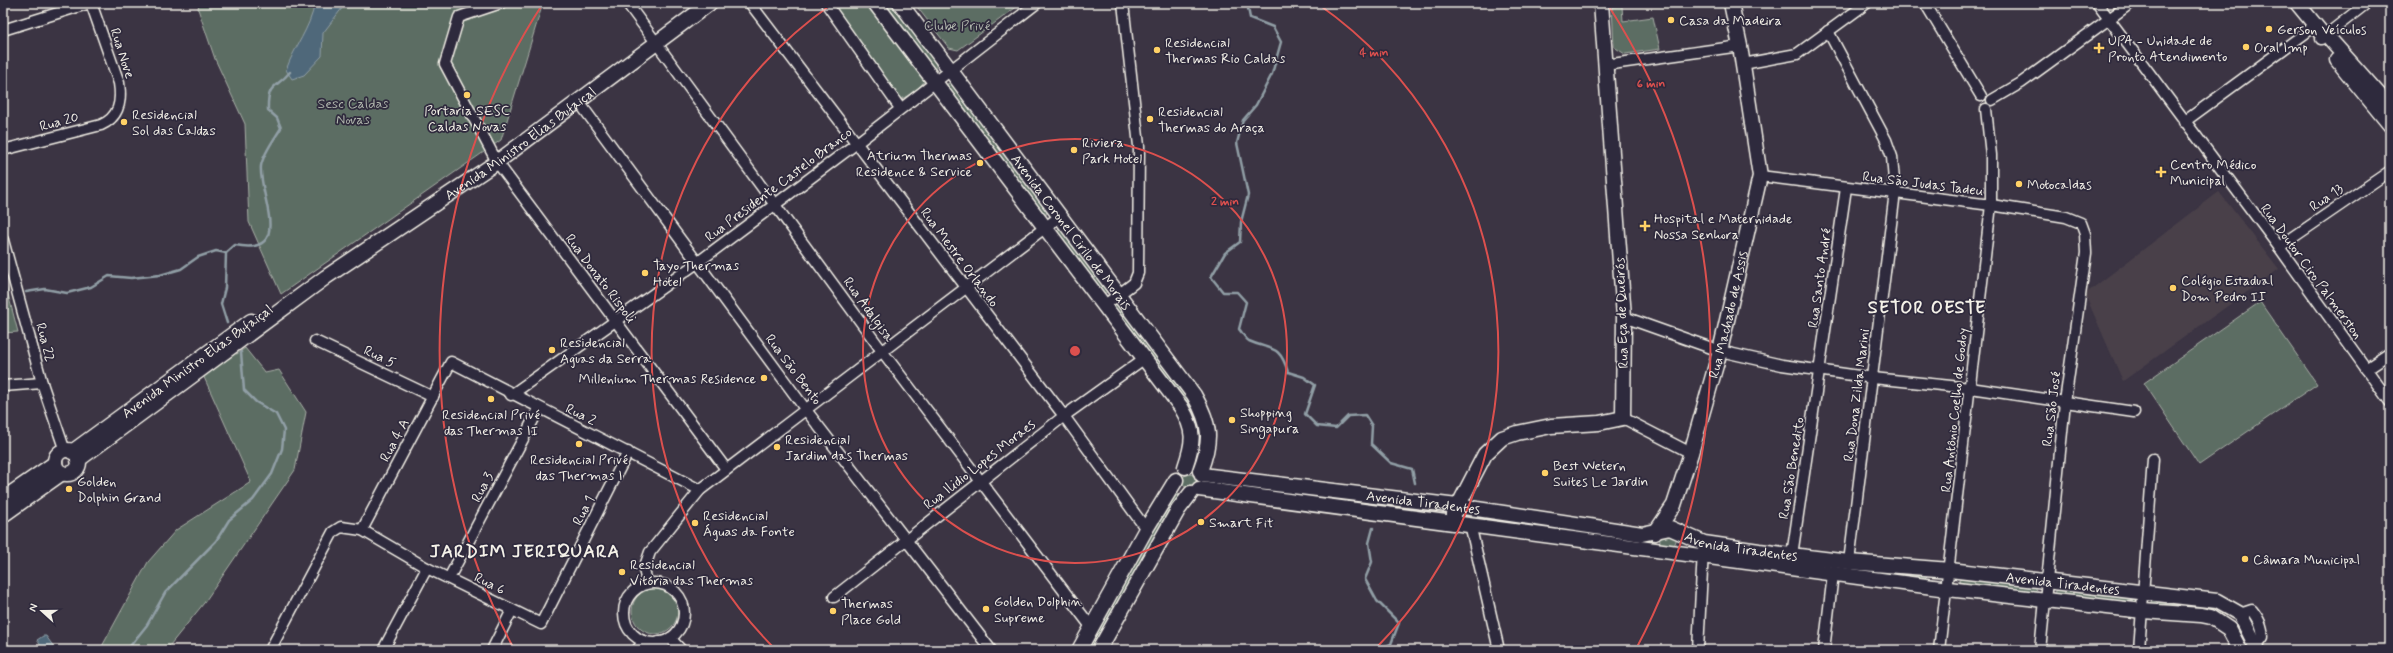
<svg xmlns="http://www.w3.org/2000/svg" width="2393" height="653" viewBox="0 0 2393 653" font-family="Mynerve,sans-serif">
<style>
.built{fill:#4a414a}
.green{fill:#5c6d64;stroke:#a8afa6}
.water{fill:#4f687a;stroke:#919fa6}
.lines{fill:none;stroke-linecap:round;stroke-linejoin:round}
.stream{stroke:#919fa6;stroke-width:2.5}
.street-casing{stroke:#f4f1e8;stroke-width:13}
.secondary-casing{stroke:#f4f1e8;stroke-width:17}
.street{stroke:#2f2a3d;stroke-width:10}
.secondary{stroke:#2f2a3d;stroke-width:14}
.ring{fill:none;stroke:#dc504e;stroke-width:2}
.poi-dot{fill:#ffd166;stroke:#2f2a3d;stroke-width:1.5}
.labels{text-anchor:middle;stroke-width:3.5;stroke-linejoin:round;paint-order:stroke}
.poi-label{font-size:14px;fill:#f4f1e8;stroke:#2f2a3d;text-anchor:start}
.park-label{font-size:14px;fill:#b0b6ad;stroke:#2f2a3d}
.street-label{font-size:14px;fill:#f4f1e8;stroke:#2f2a3d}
.district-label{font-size:18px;font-weight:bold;letter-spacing:1px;fill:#f4f1e8;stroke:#2f2a3d}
.centre{fill:#dc504e;stroke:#2f2a3d;stroke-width:2}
.ring-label{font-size:12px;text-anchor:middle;font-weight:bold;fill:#dc504e;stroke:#2f2a3d;stroke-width:3.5;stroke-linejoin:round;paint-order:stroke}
</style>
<rect width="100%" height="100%" fill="#3b3443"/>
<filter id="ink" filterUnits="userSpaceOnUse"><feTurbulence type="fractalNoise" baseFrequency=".025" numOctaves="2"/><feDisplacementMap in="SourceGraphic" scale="8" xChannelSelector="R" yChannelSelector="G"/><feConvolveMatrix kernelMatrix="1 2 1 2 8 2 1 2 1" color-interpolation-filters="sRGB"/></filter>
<g filter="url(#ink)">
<path class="built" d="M2219,192l60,77 -156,112 -38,-87z"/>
<g class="green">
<path d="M199,3h344l-42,137 -220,154 -32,-72 -4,-98 -30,-65 -17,-50z"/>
<path d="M831,3h38l56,77c-5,8 -16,16 -24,19l-3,-1z"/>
<path d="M882,3h9l45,60v6l-2,1z"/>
<path d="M914,3h108l-64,47 -9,-2z"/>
<path d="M1622,6l1,15 30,-4 7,32 -35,5 -11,-7 -2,-40z"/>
<path d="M948,83l5,2 94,124 -1,6h-3l-97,-128z"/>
<path d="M1059,228l49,63 -4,3 -48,-63z"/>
<path d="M3,275l15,57 -15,1z"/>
<path d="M2260,302l57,82 -118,81 -55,-82z"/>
<path d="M1115,303h2l73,98 12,25 -1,18 -88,-139z"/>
<path d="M245,348l20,25 14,-3 27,42 -11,58 -91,133 -38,47h-66l48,-88 28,-32 75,-48 -48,-107 30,-23 4,2z"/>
<circle cx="1189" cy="481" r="7"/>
<path d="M1213,481l236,34 -1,2 -237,-32z"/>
<path d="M1175,492l4,3 -1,3 -85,152h-8z"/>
<path d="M1460,516l190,23v6l-191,-27z"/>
<path d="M1662,532l15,6 -3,8h-13l-2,-9z"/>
<path d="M1795,561l130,14 2,1 -4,4z"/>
<path d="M1962,579l72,8 2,3 -2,3 -74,-9 -1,-4z"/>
<circle cx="655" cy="611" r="23"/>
<path d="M2057,590l80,10 3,1 -1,4 -85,-11z"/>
<path d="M2153,601c46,7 74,1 95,49h-4l-10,-19 -83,-26z"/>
</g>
<g class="water">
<path d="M315,3h31l-23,30 -1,23 -18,19 -12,4 -6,-9c9,-25 23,-39 29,-67z"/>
<path d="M43,636h3l10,14h-12l-7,-10z"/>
</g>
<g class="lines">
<g class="stream">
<path d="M1247,3l3,15 23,9 8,15 -9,32 -16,31 -13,15 -6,23 11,52 -7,27 -1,20 -15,11 -14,24 12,15h14l9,10 -7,27c3,3 6,10 10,12 22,10 30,2 39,31l16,5 11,8 -10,29 12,12 19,2 12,-12 17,-1 7,11 -1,18 20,19 21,6 3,14"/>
<path d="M26,292l19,-3 22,4 24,-6 18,-11 22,2 29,-3 21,-6 17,-12 18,-6 10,2"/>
<path d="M227,323l-6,-19 4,-16 1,-35 9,-8c60,12 23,-51 26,-79 2,-12 14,-28 20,-38l-4,-10 -9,-8c-1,-27 8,-21 22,-38"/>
<path d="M1373,528l-4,15 3,19 -7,17 12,22 22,22 -8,21 -16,6"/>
<path d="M127,650l20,-25 18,-32 51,-52 13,-21 24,-20 19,-26 10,-25 2,-19 -8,-16 -20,-12 -12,-12 -3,-38"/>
</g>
<defs>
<g id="street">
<path d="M501,3l-42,14 -14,47 52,98 229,307"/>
<path d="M627,3l255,348 210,277"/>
<path d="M750,3l314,413 82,113"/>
<path d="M826,3l74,105"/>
<path d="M1925,3l56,93"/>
<path d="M2097,3l182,244 111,155"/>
<path d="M3,30l87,-27"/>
<path d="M1828,31l58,109 6,17 3,35 -46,370"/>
<path d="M2321,39l46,-36"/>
<path d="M1743,64l54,-10 70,-51"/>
<path d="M1605,65l135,-19"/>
<path d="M1992,100l29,-17 110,-80"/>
<path d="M579,102l227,308 185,240"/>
<path d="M2184,122l131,-96"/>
<path d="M3,150l98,-25c18,-8 21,-23 18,-42l-28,-80"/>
<path d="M1760,176l231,29 75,12 15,6 4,11 1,19 -21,149 -25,248"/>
<path d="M3,240l39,143 23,68"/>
<path d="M2279,247l111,-76"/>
<path d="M1105,305l29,-22 4,-10 1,-127 -16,-143"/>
<path d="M1624,317l96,34 62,14 91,13 97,10 164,24"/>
<path d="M315,341l118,56"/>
<path d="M2366,369l24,-16"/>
<path d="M3,386l39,-3"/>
<path d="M511,395l186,-132 160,-120 180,-140"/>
<path d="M1623,418l68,35"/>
<path d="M1470,524l29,126"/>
<path d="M362,530l89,-168 249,128"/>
<path d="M1791,562l55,-374"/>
<path d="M449,578l90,-169"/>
<path d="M647,583l-3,-14 6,-17 50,-62 359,-273"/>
<circle cx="654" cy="613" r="30"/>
<path d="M834,597l230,-181 81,-58"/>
<path d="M2240,614l12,-4c7,9 10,15 11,27l-6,8"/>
<path d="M670,638l11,12"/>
<path d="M659,642l7,8"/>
<path d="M270,650l63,-118 8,-5 21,3 65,38 114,56 87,-172"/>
<path d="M383,650l44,-82"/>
<path d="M492,650l20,-40"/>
<path d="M637,650l7,-9"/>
<path d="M1698,650l5,-100"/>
<path d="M1824,650l9,-76"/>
<path d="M1939,650l52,-445v-50l-5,-46"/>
<path d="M2139,650l14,-191"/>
</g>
<g id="secondary">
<path d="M875,3l306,404c14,24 13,34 4,60"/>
<path id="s1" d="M900,3l294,392c17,30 18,45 6,76"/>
<path d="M2297,3l23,28 6,4 64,72"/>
<path d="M2337,60l53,65"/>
<circle cx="67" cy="462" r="12"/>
<path d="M72,452l179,-131"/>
<path id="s2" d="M78,460l248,-183 171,-115 213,-159"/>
<path id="s3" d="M1202,475l255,31 185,28 28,-6 34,15 55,8 90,11 101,8 267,31 23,13 18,36"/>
<path d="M1199,489l749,100 195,22 58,4 10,2 18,12 11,21"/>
<path d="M3,499l52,-36"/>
<path d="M1454,514l31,-60 17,-16 15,-5 34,-7 48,-3 24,-5 1,-101 -23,-314"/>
<path d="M3,515l59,-42"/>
<path id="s4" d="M1655,533l19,-28 17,-52 29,-102 40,-175 -20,-130 -9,-43"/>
<path d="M1079,650l67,-121 30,-49"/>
<path d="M1099,650l79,-140 13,-17"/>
</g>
</defs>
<use href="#street" class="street-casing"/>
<use href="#secondary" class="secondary-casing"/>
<use href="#street" class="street"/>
<use href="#secondary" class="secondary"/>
</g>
</g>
<g class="ring">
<circle cx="1075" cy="351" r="212"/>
<path d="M773 647A423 423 0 0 1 832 4M1318 4A423 423 0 0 1 1377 647"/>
<path d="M514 649A635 635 0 0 1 542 5M1608 5A635 635 0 0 1 1636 649"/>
</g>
<g class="poi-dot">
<circle cx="1671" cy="20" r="4"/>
<circle cx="2269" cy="29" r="4"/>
<circle cx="2246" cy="47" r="4"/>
<path d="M2097 42h4v4h4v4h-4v4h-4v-4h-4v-4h4z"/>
<circle cx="1157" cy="50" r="4"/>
<circle cx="467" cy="95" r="4"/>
<circle cx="1150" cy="119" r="4"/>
<circle cx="124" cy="122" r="4"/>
<circle cx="1074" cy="150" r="4"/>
<circle cx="980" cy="163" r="4"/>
<path d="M2159 166h4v4h4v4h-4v4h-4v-4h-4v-4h4z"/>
<circle cx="2019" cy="184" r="4"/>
<path d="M1643 220h4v4h4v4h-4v4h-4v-4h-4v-4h4z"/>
<circle cx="645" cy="273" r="4"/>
<circle cx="2173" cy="288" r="4"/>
<circle cx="552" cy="350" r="4"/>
<circle cx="764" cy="378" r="4"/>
<circle cx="491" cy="399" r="4"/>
<circle cx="1232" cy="420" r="4"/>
<circle cx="579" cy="444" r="4"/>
<circle cx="777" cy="447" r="4"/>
<circle cx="1545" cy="473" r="4"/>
<circle cx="69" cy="489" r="4"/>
<circle cx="1201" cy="522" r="4"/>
<circle cx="695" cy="523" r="4"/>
<circle cx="2245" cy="559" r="4"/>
<circle cx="622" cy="572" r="4"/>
<circle cx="986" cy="609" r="4"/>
<circle cx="833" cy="611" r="4"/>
</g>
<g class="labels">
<g class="poi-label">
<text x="1679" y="25">Casa da Madeira</text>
<text x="2277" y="34">Gerson Veículos</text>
<text x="2108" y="45">UPA - Unidade de<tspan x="2108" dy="16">Pronto Atendimento</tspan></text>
<text x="1165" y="47">Residencial<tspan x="1165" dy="16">Thermas Rio Caldas</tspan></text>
<text x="2254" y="52">Oral Imp</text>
<text x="467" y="115" text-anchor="middle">Portaria SESC<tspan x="467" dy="16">Caldas Novas</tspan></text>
<text x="1158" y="116">Residencial<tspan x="1158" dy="16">Thermas do Araça</tspan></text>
<text x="132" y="119">Residencial<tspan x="132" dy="16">Sol das Caldas</tspan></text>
<text x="1082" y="147">Riviera<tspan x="1082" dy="16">Park Hotel</tspan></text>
<text x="972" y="160" text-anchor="end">Atrium Thermas<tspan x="972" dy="16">Residence &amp; Service</tspan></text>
<text x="2170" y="169">Centro Médico<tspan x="2170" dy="16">Municipal</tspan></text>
<text x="2027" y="189">Motocaldas</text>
<text x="1654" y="223">Hospital e Maternidade<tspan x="1654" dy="16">Nossa Senhora</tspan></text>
<text x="653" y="270">Tayo Thermas<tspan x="653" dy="16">Hotel</tspan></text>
<text x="2181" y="285">Colégio Estadual<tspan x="2181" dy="16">Dom Pedro II</tspan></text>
<text x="560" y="347">Residencial<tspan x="560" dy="16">Aguas da Serra</tspan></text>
<text x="756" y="383" text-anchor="end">Millenium Thermas Residence</text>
<text x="1240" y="417">Shopping<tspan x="1240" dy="16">Singapura</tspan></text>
<text x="491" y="419" text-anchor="middle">Residencial Privé<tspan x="491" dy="16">das Thermas II</tspan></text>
<text x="785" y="444">Residencial<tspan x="785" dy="16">Jardim das Thermas</tspan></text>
<text x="579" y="464" text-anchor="middle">Residencial Privé<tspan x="579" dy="16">das Thermas I</tspan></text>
<text x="1553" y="470">Best Wetern<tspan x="1553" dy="16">Suites Le Jardin</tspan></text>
<text x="77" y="486">Golden<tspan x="77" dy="16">Dolphin Grand</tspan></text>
<text x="703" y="520">Residencial<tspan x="703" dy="16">Águas da Fonte</tspan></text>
<text x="1209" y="527">Smart Fit</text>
<text x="2253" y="564">Câmara Municipal</text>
<text x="630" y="569">Residencial<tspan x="630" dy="16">Vitória das Thermas</tspan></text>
<text x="994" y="606">Golden Dolphin<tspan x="994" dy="16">Supreme</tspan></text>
<text x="841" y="608">Thermas<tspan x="841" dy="16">Place Gold</tspan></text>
</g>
<g class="park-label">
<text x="957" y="30">Clube Privé</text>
<text x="353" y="108">Sesc Caldas<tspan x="353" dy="16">Novas</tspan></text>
</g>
<g class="street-label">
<text transform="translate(123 53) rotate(72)" y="5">Rua Nove</text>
<text transform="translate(59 121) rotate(-15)" y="5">Rua 20</text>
<text dy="5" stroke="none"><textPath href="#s2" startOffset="544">Avenida Ministro Elias Bufaiçal</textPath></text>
<text transform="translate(1923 183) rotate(7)" y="5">Rua São Judas Tadeu</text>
<text transform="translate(778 184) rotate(-37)" y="5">Rua Presidente Castelo Branco</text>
<text transform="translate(2326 197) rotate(-35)" y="5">Rua 13</text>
<text dy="5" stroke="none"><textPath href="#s1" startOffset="286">Avenida Coronel Cirilo de Morais</textPath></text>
<text transform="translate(960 257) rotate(53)" y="5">Rua Mestre Orlando</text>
<text transform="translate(2312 271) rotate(54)" y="5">Rua Doutor Ciro Palmerston</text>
<text transform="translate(601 278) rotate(53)" y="5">Rua Donato Rispoli</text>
<text transform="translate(1819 278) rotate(-82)" y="5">Rua Santo André</text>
<text transform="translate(869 309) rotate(54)" y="5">Rua Adalgisa</text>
<text transform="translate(1621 313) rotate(-92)" y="5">Rua Eça de Queirós</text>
<text dy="5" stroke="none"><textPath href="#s4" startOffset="232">Rua Machado de Assis</textPath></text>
<text transform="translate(46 342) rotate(75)" y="5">Rua 22</text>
<text transform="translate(380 356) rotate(26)" y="5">Rua 5</text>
<text transform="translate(197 361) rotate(-36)" y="5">Avenida Ministro Elias Bufaiçal</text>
<text transform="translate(794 369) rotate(53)" y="5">Rua São Bento</text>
<text transform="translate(1856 395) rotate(-83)" y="5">Rua Dona Zilda Marini</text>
<text transform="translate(2051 409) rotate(-83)" y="5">Rua São José</text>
<text transform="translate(1954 410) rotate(-84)" y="5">Rua Antônio Coelho de Godoy</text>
<text transform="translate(581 414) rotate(26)" y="5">Rua 2</text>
<text transform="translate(394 440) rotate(-62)" y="5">Rua 4 A</text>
<text transform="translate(979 464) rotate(-38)" y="5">Rua Ilidio Lopes Moraes</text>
<text transform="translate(1791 468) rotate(-81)" y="5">Rua São Benedito</text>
<text transform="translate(482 487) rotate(-62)" y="5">Rua 3</text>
<text dy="5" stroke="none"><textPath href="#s3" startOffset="223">Avenida Tiradentes</textPath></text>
<text transform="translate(583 510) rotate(-63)" y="5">Rua 1</text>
<text dy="5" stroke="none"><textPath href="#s3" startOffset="547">Avenida Tiradentes</textPath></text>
<text transform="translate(490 583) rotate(27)" y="5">Rua 6</text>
<text dy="5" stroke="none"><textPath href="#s3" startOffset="871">Avenida Tiradentes</textPath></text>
</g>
<g class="district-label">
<text x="1927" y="313">SETOR OESTE</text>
<text x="525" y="557">JARDIM JERIQUARA</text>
</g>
</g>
<circle cx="1075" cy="351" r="6" class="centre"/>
<g class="ring-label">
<text x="1374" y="56">4 min</text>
<text x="1651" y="87">6 min</text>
<text x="1225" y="205">2 min</text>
</g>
<rect width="2393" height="653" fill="none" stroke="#2f2a3d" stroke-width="16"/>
<rect x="8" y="8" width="2377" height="637" fill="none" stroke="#f4f1e8" stroke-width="1.5" filter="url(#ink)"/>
<g transform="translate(42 611) rotate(291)" stroke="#2f2a3d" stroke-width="3" paint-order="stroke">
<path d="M0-3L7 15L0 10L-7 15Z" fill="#f4f1e8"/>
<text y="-6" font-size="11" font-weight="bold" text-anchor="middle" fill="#f4f1e8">N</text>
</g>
</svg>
